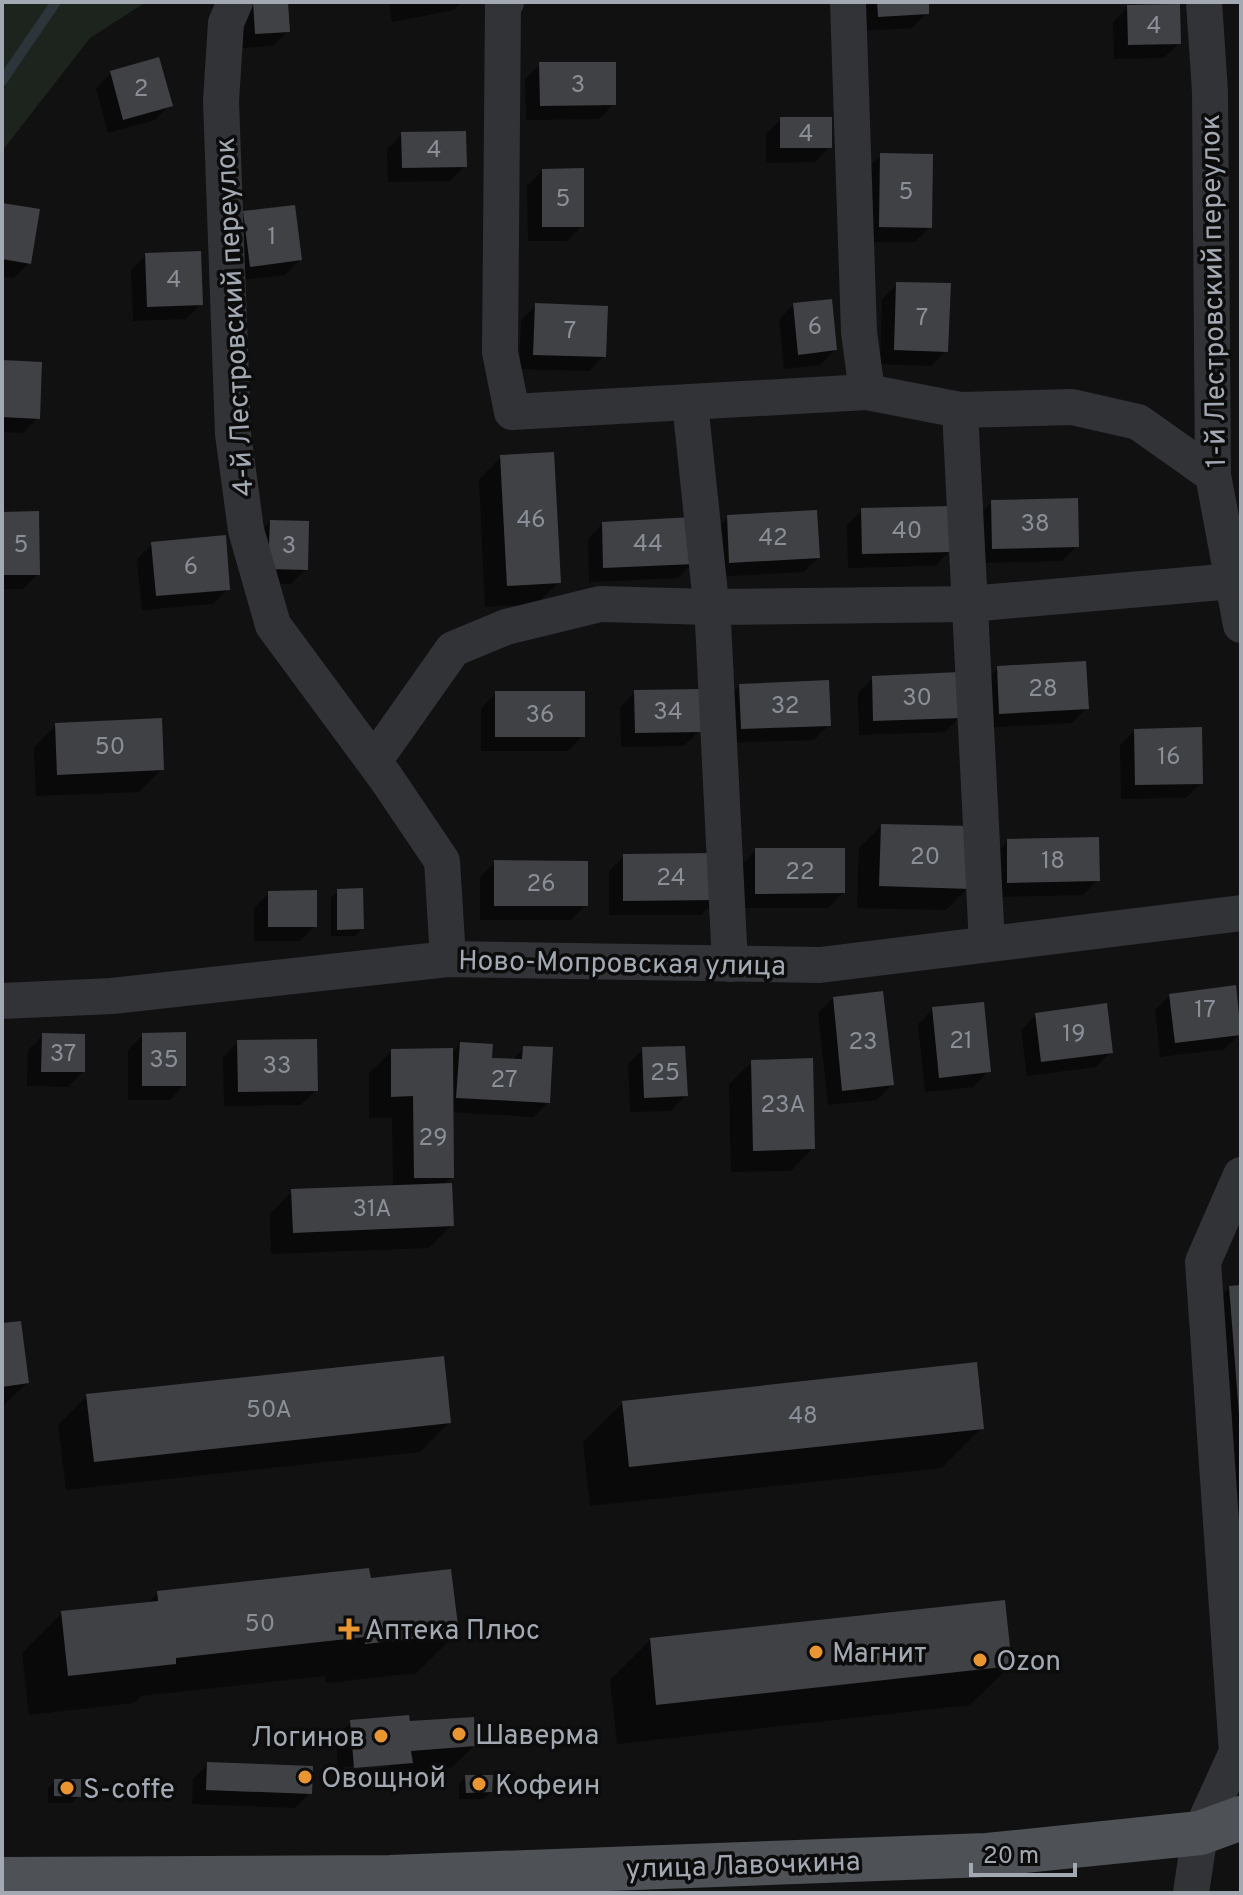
<svg xmlns="http://www.w3.org/2000/svg" width="1243" height="1895" viewBox="0 0 1243 1895" font-family="Overpass,sans-serif">
<style>
.green{fill:#1d241d}
.shadow{fill:#0007;fill-rule:evenodd}
.lines{fill:none;stroke-linecap:round;stroke-linejoin:round}
.stream{stroke:#2b353a;stroke-width:10}
.building{fill:#404145}
.minor{stroke:#323337;stroke-width:36}
.major{stroke:#4e5156;stroke-width:44}
.poi-dot{fill:#e99532;stroke:#0c0c0d;stroke-width:3}
.labels{text-anchor:middle;stroke-width:7;stroke-linejoin:round;paint-order:stroke}
.number-label{font-size:24px;fill:#8a8f97}
.street-label{font-size:28px;fill:#a3a9b2;stroke:#0c0c0d}
.poi-label{font-size:28px;fill:#a3a9b2;stroke:#0c0c0d;text-anchor:start}
</style>
<rect width="100%" height="100%" fill="#111112"/>
<path class="green" d="M2,2h144l-56,36 -88,113z"/>
<g class="shadow">
<path d="M237,2h49l2,29 -15,15 -33,2z"/>
<path d="M389,2h73l-8,8 -62,12z"/>
<path d="M862,2h65v11l-15,15 -48,3z"/>
<path d="M1128,7l51,36 -15,15 -50,1 -1,-37z"/>
<path d="M540,64l74,40 -15,15 -73,1 -1,-41z"/>
<path d="M111,73l59,32 -15,15 -47,13 -12,-45z"/>
<path d="M781,119l49,28 -15,15 -49,1v-29z"/>
<path d="M402,134l63,32 -15,15 -62,1 -1,-33z"/>
<path d="M881,155l49,72 -15,15h-50l1,-72z"/>
<path d="M542,171l40,55 -15,15h-39l-1,-55z"/>
<path d="M2,206l27,57 -15,15 -12,-2z"/>
<path d="M244,213l56,47 -15,15 -50,6 -6,-53z"/>
<path d="M146,255l55,49 -15,15 -53,2 -2,-51z"/>
<path d="M897,284l49,67 -15,15 -51,-2 2,-65z"/>
<path d="M794,304l41,46 -15,15 -36,4 -5,-50z"/>
<path d="M536,305l68,51 -15,15 -70,-2 2,-49z"/>
<path d="M2,362l36,56 -15,15 -21,-1z"/>
<path d="M501,457l58,125 -22,22 -52,3 -6,-128z"/>
<path d="M992,502l85,44 -15,15 -84,2 -1,-46z"/>
<path d="M862,510l88,41 -15,15 -87,2 -1,-43z"/>
<path d="M2,514l36,60 -15,15h-21z"/>
<path d="M728,517l90,41 -15,14 -88,5 -2,-45z"/>
<path d="M270,522l36,47 -15,15 -37,-1 1,-46z"/>
<path d="M602,524l91,39 -15,15 -89,4 -1,-43z"/>
<path d="M152,544l76,45 -15,15 -71,6 -5,-51z"/>
<path d="M998,668l89,40 -15,15 -87,5 -2,-45z"/>
<path d="M873,678l87,39 -15,15 -86,3 -1,-42z"/>
<path d="M740,686l89,39 -15,15 -87,3 -2,-43z"/>
<path d="M635,692l64,39 -15,15 -63,1 -1,-40z"/>
<path d="M496,693l86,43 -14,15h-87v-43z"/>
<path d="M56,725l106,44 -23,23 -103,4 -2,-49z"/>
<path d="M1135,730l66,53 -15,15 -65,1 -1,-54z"/>
<path d="M881,826l87,62 -22,22 -89,-2 2,-60z"/>
<path d="M1008,841l90,39 -15,15 -90,2v-41z"/>
<path d="M756,850l87,43 -15,15h-87v-43z"/>
<path d="M624,856l92,44 -15,15h-92v-44z"/>
<path d="M495,862l91,43 -15,15h-91v-43z"/>
<path d="M338,891l24,38 -7,7h-24v-38z"/>
<path d="M269,893l46,33 -15,15h-46v-33z"/>
<path d="M1170,995l70,39 -15,15 -65,8 -5,-47z"/>
<path d="M833,998l58,87 -14,15 -49,5 -10,-92z"/>
<path d="M933,1009l55,63 -15,15 -48,5 -7,-68z"/>
<path d="M1036,1015l75,37 -15,15 -69,9 -6,-46z"/>
<path d="M43,1035l40,37 -15,15 -41,-1 1,-36z"/>
<path d="M143,1035l41,50 -14,15h-42v-50z"/>
<path d="M238,1042l78,48 -15,15 -77,1 -1,-49z"/>
<path d="M460,1044l30,16 21,1 13,-13 24,54 -15,15 -82,-5 1,65 -9,8 9,40 -23,23 -158,6 -1,-40 22,-23 101,-4 -1,-69h-23v-45l23,-22 59,3z"/>
<path d="M643,1049l42,47 -14,15 -41,1 -2,-48z"/>
<path d="M752,1062l61,86 -22,23 -60,1 -2,-88z"/>
<path d="M1241,1287v390l-24,2 -28,-351 40,-40z"/>
<path d="M2,1325l25,58 -25,24z"/>
<path d="M87,1396l362,27 -29,29 -354,38 -8,-65z"/>
<path d="M623,1403l359,25 -40,40 -352,38 -7,-64z"/>
<path d="M369,1580l88,53 -40,40 -91,10 -1,-7 -184,20 -7,7 -105,12 -7,-62 40,-40 85,-9 11,-11z"/>
<path d="M650,1640l360,26 -40,39 -353,39 -7,-64z"/>
<path d="M351,1722l57,4 66,20 -23,22 -49,3 -6,6 -57,5 -3,-45zM389,1763v4l-45,4 -1,-4z"/>
<path d="M208,1764l102,29 -15,15 -103,-4 1,-25z"/>
<path d="M466,1777l24,15 -7,7h-24v-15z"/>
<path d="M55,1781l24,15 -7,7h-24v-15z"/>
</g>
<g class="lines">
<path class="stream" d="M2,81l54,-79"/>
</g>
<g class="building">
<path d="M253,2h35l2,30 -35,2z"/>
<path d="M877,2h52v12l-51,3z"/>
<path d="M1180,4l1,40 -53,1 -1,-40z"/>
<path d="M159,57l14,49 -50,14 -13,-49z"/>
<path d="M539,62h77v43l-76,1z"/>
<rect x="780" y="117" width="52" height="31"/>
<path d="M466,131l1,36 -65,1 -1,-36z"/>
<path d="M880,153l53,1 -1,74 -53,-1z"/>
<path d="M584,168v59h-42v-58z"/>
<path d="M2,203l38,6 -9,55 -29,-5z"/>
<path d="M295,205l7,55 -52,7 -7,-56z"/>
<path d="M201,251l2,54 -56,2 -2,-54z"/>
<path d="M896,282l55,1 -3,69 -54,-2z"/>
<path d="M832,299l5,51 -39,5 -5,-52z"/>
<path d="M535,303l73,3 -2,51 -73,-2z"/>
<path d="M2,360l40,2 -2,57 -38,-2z"/>
<path d="M554,452l7,131 -54,3 -7,-131z"/>
<path d="M1078,498l1,49 -87,2 -1,-49z"/>
<path d="M951,506l1,46 -90,2 -1,-46z"/>
<path d="M817,510l3,48 -91,5 -2,-48z"/>
<path d="M39,511l1,64h-38v-63z"/>
<path d="M693,517l2,47 -92,4 -1,-46z"/>
<path d="M270,520l39,1 -1,49 -40,-1z"/>
<path d="M226,535l4,55 -74,6 -5,-54z"/>
<path d="M1086,661l3,48 -90,5 -2,-48z"/>
<path d="M960,672l2,46 -89,3 -1,-45z"/>
<path d="M829,680l2,46 -90,3 -2,-45z"/>
<path d="M700,689l1,43 -66,1 -1,-43z"/>
<rect x="495" y="691" width="90" height="46"/>
<path d="M162,718l2,52 -107,5 -2,-52z"/>
<path d="M1202,727l1,57 -68,1 -1,-56z"/>
<path d="M881,824l91,2 -2,63 -91,-3z"/>
<path d="M1099,837l1,44 -93,2v-44z"/>
<path d="M755,848h90v45l-90,1z"/>
<path d="M718,853v47l-95,1v-47z"/>
<path d="M494,860l94,1v45h-94z"/>
<path d="M363,888l1,41 -27,1v-41z"/>
<path d="M317,890v37h-49v-36z"/>
<path d="M1236,985l5,50 -66,8 -6,-49z"/>
<path d="M883,991l11,94 -52,6 -9,-94z"/>
<path d="M984,1002l7,70 -52,6 -7,-71z"/>
<path d="M1107,1003l6,50 -72,9 -6,-49z"/>
<path d="M186,1032v54h-44v-53z"/>
<path d="M42,1033l43,1v38h-44z"/>
<path d="M317,1039l1,52 -80,1 -1,-52z"/>
<path d="M460,1042l33,2 -1,14 30,1 1,-13 30,1 -3,56 -94,-5z"/>
<path d="M685,1046l3,50 -44,2 -2,-51z"/>
<path d="M453,1048l1,130h-40l-1,-82 -22,1v-48z"/>
<path d="M813,1058l2,91 -62,2 -2,-91z"/>
<path d="M452,1183l2,43 -161,7 -2,-44z"/>
<path d="M1241,1285v130h-2l-10,-129z"/>
<path d="M21,1321l8,62 -27,4v-64z"/>
<path d="M444,1356l7,67 -357,39 -8,-68z"/>
<path d="M977,1362l7,67 -355,38 -7,-66z"/>
<path d="M369,1568l2,10 80,-9 8,65 -94,10v-7l-189,21v6l-108,12 -7,-65 97,-10 -1,-10z"/>
<path d="M1005,1600l7,66 -356,39 -6,-67z"/>
<path d="M409,1715l1,6 64,-4 2,29 -65,5 2,12 -59,5 -4,-48z"/>
<path d="M207,1762l106,4 -1,28 -106,-4z"/>
<path d="M465,1775h28l-1,17 -26,1z"/>
<path d="M54,1779h27v18l-27,-1z"/>
</g>
<g class="lines">
<g class="minor">
<path d="M235,2l-9,21 -5,78 12,333 13,96 27,95 113,153 56,83 6,98"/>
<path d="M506,2l-3,3 -3,347 12,60 355,-20"/>
<path d="M848,2l11,330 8,60 93,18 112,-3 66,15 75,53"/>
<path d="M1204,2l6,90 3,383 28,150"/>
<path d="M690,403l23,219 17,342"/>
<path d="M960,410l27,534"/>
<path d="M374,761l79,-112 53,-22 94,-23 111,3 259,-3 263,-23"/>
<path d="M2,1001l110,-5 336,-37 372,6 421,-52"/>
<path d="M1191,1893l9,-60 37,-81 -34,-490 38,-87"/>
</g>
<path class="major" d="M2,1879l388,-2 597,-22 213,-22 41,-15"/>
</g>
<g class="poi-dot">
<path d="M345 1617h8v8h8v8h-8v8h-8v-8h-8v-8h8z"/>
<circle cx="816" cy="1652" r="8"/>
<circle cx="980" cy="1660" r="8"/>
<circle cx="459" cy="1734" r="8"/>
<circle cx="381" cy="1736" r="8"/>
<circle cx="305" cy="1777" r="8"/>
<circle cx="479" cy="1784" r="8"/>
<circle cx="67" cy="1788" r="8"/>
</g>
<g class="labels">
<g class="number-label">
<text x="1154" y="33">4</text>
<text x="578" y="92">3</text>
<text x="141" y="96">2</text>
<text x="806" y="141">4</text>
<text x="434" y="157">4</text>
<text x="906" y="199">5</text>
<text x="563" y="206">5</text>
<text x="272" y="244">1</text>
<text x="174" y="287">4</text>
<text x="922" y="325">7</text>
<text x="815" y="334">6</text>
<text x="570" y="338">7</text>
<text x="531" y="527">46</text>
<text x="1035" y="531">38</text>
<text x="907" y="538">40</text>
<text x="773" y="545">42</text>
<text x="648" y="551">44</text>
<text x="21" y="552">5</text>
<text x="289" y="553">3</text>
<text x="191" y="574">6</text>
<text x="1043" y="696">28</text>
<text x="917" y="705">30</text>
<text x="785" y="713">32</text>
<text x="668" y="719">34</text>
<text x="540" y="722">36</text>
<text x="110" y="754">50</text>
<text x="1169" y="764">16</text>
<text x="925" y="864">20</text>
<text x="1053" y="868">18</text>
<text x="800" y="879">22</text>
<text x="671" y="885">24</text>
<text x="541" y="891">26</text>
<text x="1205" y="1017">17</text>
<text x="1074" y="1041">19</text>
<text x="961" y="1048">21</text>
<text x="863" y="1049">23</text>
<text x="63" y="1061">37</text>
<text x="164" y="1067">35</text>
<text x="277" y="1073">33</text>
<text x="665" y="1080">25</text>
<text x="504" y="1087">27</text>
<text x="783" y="1112">23А</text>
<text x="433" y="1145">29</text>
<text x="372" y="1216">31А</text>
<text x="269" y="1417">50А</text>
<text x="803" y="1423">48</text>
<text x="260" y="1631">50</text>
</g>
<g class="street-label">
<text transform="translate(1212 291) rotate(-91)" y="10">1-й Лестровский переулок</text>
<text transform="translate(233 317) rotate(-93)" y="10">4-й Лестровский переулок</text>
<text transform="translate(622 962) rotate(1)" y="10">Ново-Мопровская улица</text>
<text transform="translate(743 1864) rotate(-2)" y="10">улица Лавочкина</text>
</g>
<g class="poi-label">
<text x="365" y="1639">Аптека Плюс</text>
<text x="832" y="1662">Магнит</text>
<text x="996" y="1670">Ozon</text>
<text x="475" y="1744">Шаверма</text>
<text x="365" y="1746" text-anchor="end">Логинов</text>
<text x="321" y="1787">Овощной</text>
<text x="495" y="1794">Кофеин</text>
<text x="83" y="1798">S-coffe</text>
</g>
</g>
<rect width="1243" height="1895" fill="none" stroke="#a3a9b2" stroke-width="8"/>
<path d="M971 1863v12h104v-12" fill="none" stroke="#a3a9b2" stroke-width="4"/>
<text x="983" y="1863" font-size="24" fill="#a3a9b2" stroke="#0c0c0d" stroke-width="6" paint-order="stroke">20 m</text>
</svg>
